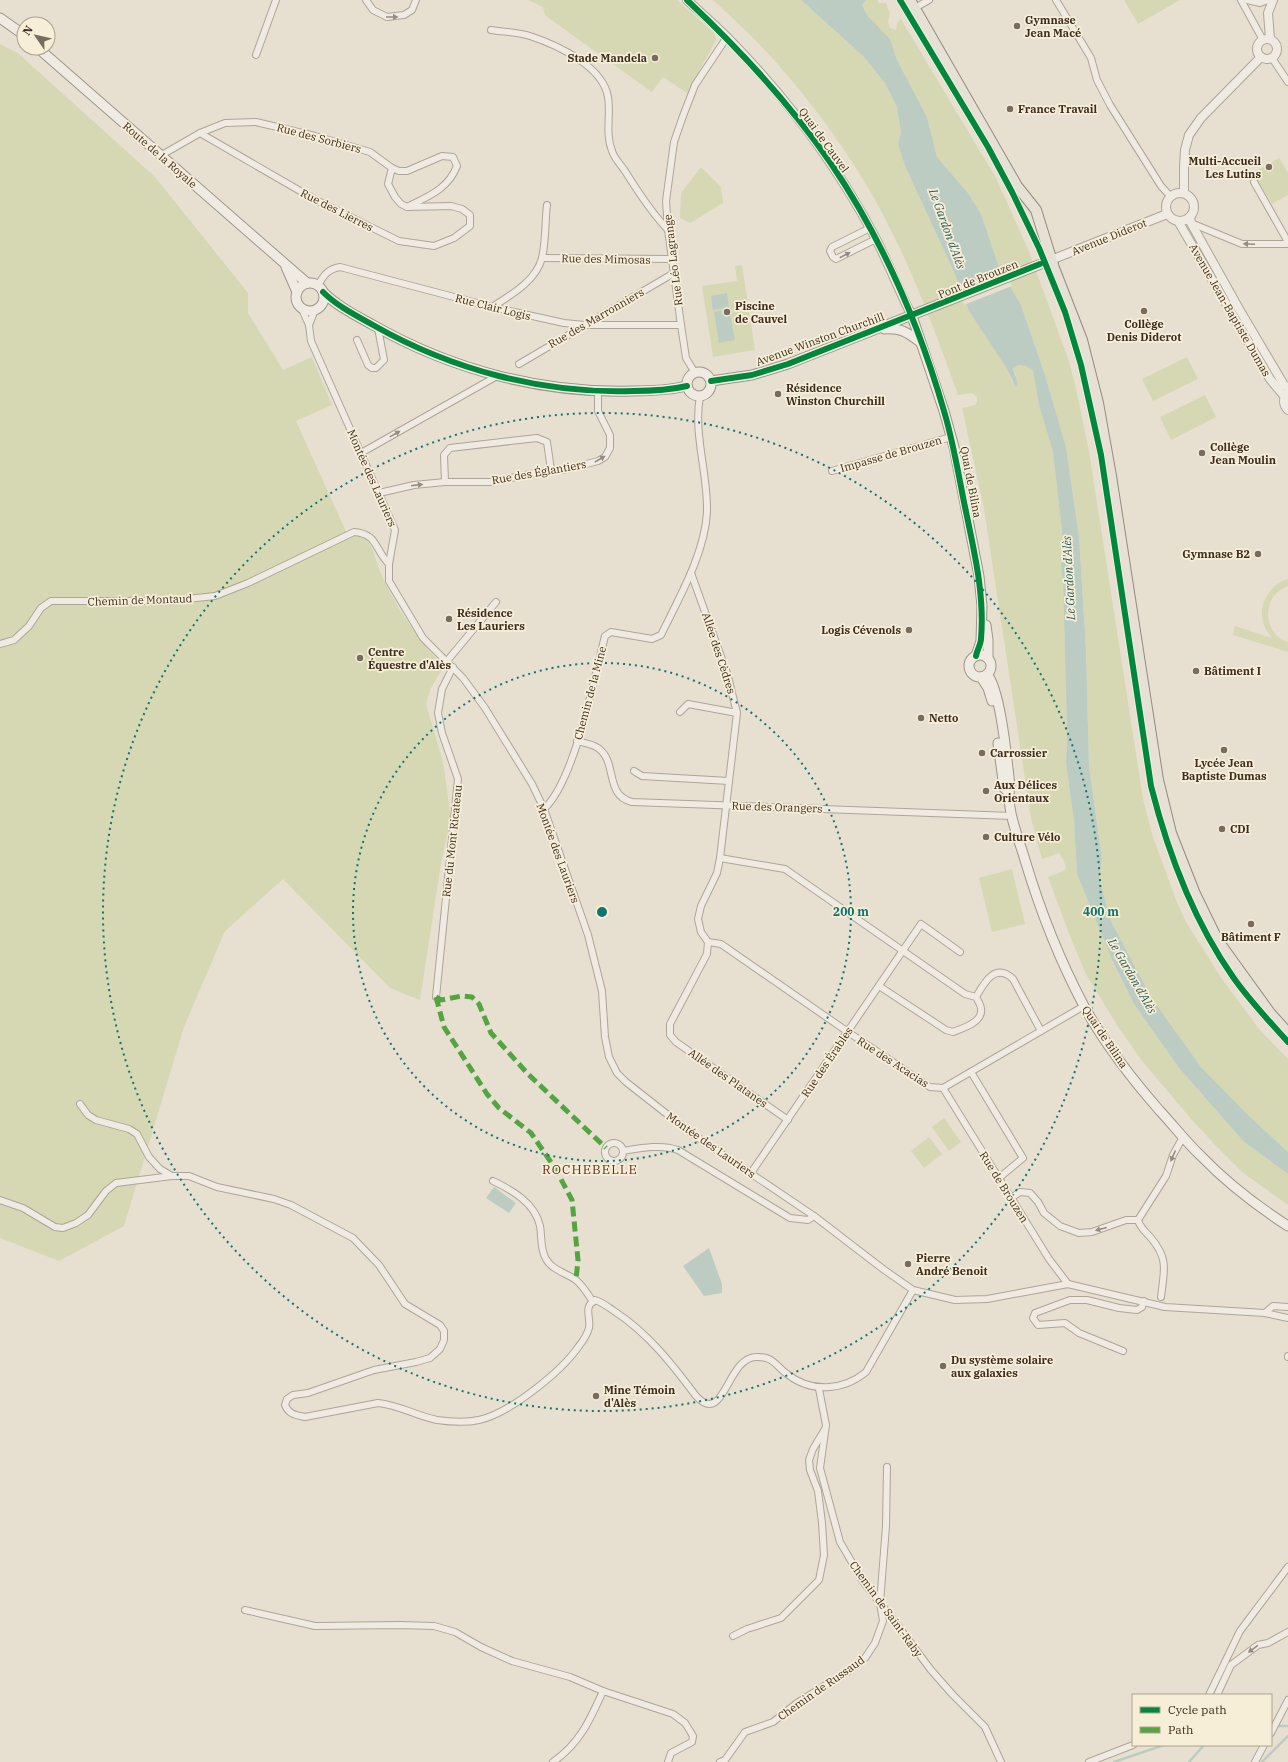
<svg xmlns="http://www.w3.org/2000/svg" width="1288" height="1762" viewBox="0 0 1288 1762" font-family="'IBM Plex Serif',serif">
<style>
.green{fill:#d6d7b3}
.water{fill:#bcccc2}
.pier{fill:#e7e0d1}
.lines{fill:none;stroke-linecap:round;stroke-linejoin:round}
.stream{stroke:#bcccc2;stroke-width:2.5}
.minor-casing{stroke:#ada599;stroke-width:8}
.tertiary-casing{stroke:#ada599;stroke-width:10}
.secondary-casing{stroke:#9c958a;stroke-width:11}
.primary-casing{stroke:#928b80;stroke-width:12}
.minor{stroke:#efebe3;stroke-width:6}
.tertiary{stroke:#efebe3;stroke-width:8}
.secondary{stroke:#efebe3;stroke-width:9}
.primary{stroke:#e6e1d4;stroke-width:10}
.quiet{stroke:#54a441;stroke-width:5;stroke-dasharray:10 5;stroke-linecap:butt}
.cycleway-casing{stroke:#f7eed8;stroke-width:8}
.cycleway{stroke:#00873e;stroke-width:6}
.oneway{fill:#968c82}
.ring{fill:none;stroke:#0f766e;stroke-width:2;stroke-dasharray:2 4}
.poi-dot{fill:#786c5e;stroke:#f7eed8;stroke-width:1.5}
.labels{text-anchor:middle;stroke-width:3.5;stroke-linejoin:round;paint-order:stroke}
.poi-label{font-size:11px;font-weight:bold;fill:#3d2e20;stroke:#f7eed8;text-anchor:start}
.street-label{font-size:11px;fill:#3d2e20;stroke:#f7eed8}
.water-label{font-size:12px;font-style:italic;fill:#2f5d5a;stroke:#f7eed8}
.quarter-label{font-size:13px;letter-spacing:1px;fill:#6b2e1e;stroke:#f7eed8}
.centre{fill:#0f766e;stroke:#f7eed8;stroke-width:2}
.ring-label{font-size:12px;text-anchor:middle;font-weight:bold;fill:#0f766e;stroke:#f7eed8;stroke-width:3.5;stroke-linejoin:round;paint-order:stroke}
</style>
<rect width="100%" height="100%" fill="#e7e0d1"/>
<g class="green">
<path d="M528,0h149l38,34 1,6 -29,53 -24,-16 -11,15 -102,-73 -5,-4 -2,-8z"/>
<path d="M713,0h88l63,57 21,26 12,24 4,26 -3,11 7,22 49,106 15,39 36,55 8,17 3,-8 -3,-6 5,-4 8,1 7,5 6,34 14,47 11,97 -3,16 2,16 4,151 -1,31 8,58 3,53 36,88 21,42 45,64 65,74 44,32v31l-46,-33 -23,-23 -27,-29 -50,-59 -23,-33 -32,-52 -16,-37 -23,-62 16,-6 2,-4 -3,-8 -4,-6 -17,6 -11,-41 -47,-309 -22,-101 13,-3 2,-3v-5l-5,-4 -14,2c-28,-79 -58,-159 -104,-230 -27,-42 -59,-83 -93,-119 -15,-16 -32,-31 -48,-46z"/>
<path d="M866,0h11l2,3h7l4,11 -2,8 2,6 6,2 1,-7 4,-4 95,159 32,71 41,112 7,28 13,62 54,348 9,35 24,66 10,22 36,57 37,50 29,30v93l-40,-37 -47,-48 -50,-70 -40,-76 -12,-42 3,-20 -13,-93 -3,-116 -7,-113 -13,-90 -21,-72 -24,-70 -22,-38 -18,-53 -13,-21 -31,-36 -10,-40 -30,-57 -7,-20 -23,-25 -5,-10z"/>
<path d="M1124,0h56l-42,24z"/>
<path d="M0,44l19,10 136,123 93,116v20l35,57 29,-13 20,48 -36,16 53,117 8,-4c15,5 17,21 22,35 15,37 38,69 66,99l-6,6 -8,14 -5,16 17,58 8,56 -10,45 -21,137 -30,-12 -107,-109 -58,52 -41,96 -60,199 -65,35 -59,-23z"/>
<path d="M1279,158l9,15v22l-16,9 -19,-31z"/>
<path d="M701,167l20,20 2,16 -33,20 -10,-5 1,-25z"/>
<path d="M742,265l13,85 -42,7 -11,-71 35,-5 -2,-15z"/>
<path d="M1187,357l11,22 -45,22 -11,-22z"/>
<path d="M1205,395l11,22 -45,23 -11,-23z"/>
<path d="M1288,579v7c-28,10 -25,49 0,56v10l-55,-17 2,-9 37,12c-4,-5 -8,-11 -9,-17 -5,-17 8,-38 25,-42z"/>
<path d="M1012,869l13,55 -33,8 -13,-54z"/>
<path d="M944,1118l17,24 -12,9 -17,-24z"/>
<path d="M929,1137l13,17 -18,14 -13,-17z"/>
</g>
<g class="water">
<path d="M801,0h65l-4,5 5,10 23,24 7,21 30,57 10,40 31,36 13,21 18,53 22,38 24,70 21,72 13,90 7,113 3,116 13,93 -3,20 12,42 40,76 50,70 47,48 40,37v22l-44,-32 -65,-74 -45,-64 -21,-42 -36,-88 -3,-53 -8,-58 1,-31 -4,-151 -2,-16 3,-16 -11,-97 -14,-47 -6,-34 -7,-5 -8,-1 -5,4 5,15 -2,3 -11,-21 -36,-55 -15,-39 -49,-106 -7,-22 3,-11 -4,-26 -12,-24 -21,-26z"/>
<path d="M727,293l2,14 -16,3 -2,-14z"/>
<path d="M729,309l6,31 -16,3 -5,-31z"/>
<path d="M494,1187l22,16 -7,10 -23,-15z"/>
<path d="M709,1248l13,36v9l-18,3 -21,-30z"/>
</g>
<path class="pier" d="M1003,269l9,17 -48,19 -6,-18z"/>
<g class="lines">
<g class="stream">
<path d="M1271,1726h17"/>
<path d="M1114,1762l50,-17"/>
<path d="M1189,1762l15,-17"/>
<path d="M1262,1762l26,-26"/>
</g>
<defs>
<g id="minor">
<path d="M366,0l7,10 14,7 17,-2 8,-5 4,-10"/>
<path d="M1056,0l35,58 6,22 13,25 51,81 10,11"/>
<path d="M1241,0l22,40"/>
<path d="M1247,0l13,3 8,-3"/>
<path d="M915,8l14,-8"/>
<path d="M491,30c12,2 27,2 39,6 27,9 73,30 78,61 3,17 -3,37 4,54 2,7 9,14 13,20 13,21 26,41 43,59"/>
<path d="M256,55l20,-55"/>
<path d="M1272,58l16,24"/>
<path d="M160,156l40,-23 25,-10 31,-1 59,14 55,16 22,16 -4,16 7,13 6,7 6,3 44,-1 11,3 8,6v11l-16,12 -20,8 -35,-5 -85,-42 -114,-66"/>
<path d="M392,168l7,3h8l35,-15 11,1 4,9c-9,23 -28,30 -48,40"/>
<path d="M1254,182l34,60"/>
<path d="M1191,223l51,21h46"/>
<path d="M870,228l-38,19 -2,4 3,6 3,2 40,-20"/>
<path d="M542,258l129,1"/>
<path d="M318,285c6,-10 10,-16 22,-18l152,40 72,16 21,2h96"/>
<path d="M301,307l8,18 2,16 84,189 -6,34v17l34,57 40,40 22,30 47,76 12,25 44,126 14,56 3,46 4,20 8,16 9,9 65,51 123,83 69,53 30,21 42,10 32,-1 81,-15 97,23 100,6 23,5"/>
<path d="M492,307c19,-12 44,-26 50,-49 4,-17 3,-37 5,-53"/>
<path d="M309,325l6,-15"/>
<path d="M357,340l11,25 4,3h4l8,-8 -6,-32"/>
<path d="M519,364l155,-91"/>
<path d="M695,373l-9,-15 -5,-33 -13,-95 -2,-29 8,-59 9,-26 12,-31 32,-48"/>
<path d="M361,453l136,-77"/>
<path d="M832,471l119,-34"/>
<path d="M445,482l-1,-27 6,-7 87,-10 10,4 4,28"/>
<path d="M379,493l35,-8 31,-3h46l60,-12h12l35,-9 7,-4 5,-9v-13l-12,-24v-19"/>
<path d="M691,573l36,100 10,40 -17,145 -3,15 -16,33 -3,13 3,13 7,10 -1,12 -37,70v11l6,7 112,78"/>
<path d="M0,644l14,-4 15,-14 12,-18 10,-7h117l47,-5 33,-13 106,-51c24,2 20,17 35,32"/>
<path d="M447,661l49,-59"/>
<path d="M680,712l8,-8 49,9"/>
<path d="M577,741c7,2 15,3 21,7 20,14 6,47 34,54l380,14"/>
<path d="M634,771l8,5 87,5"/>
<path d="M544,809c31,-29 50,-130 61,-173l6,-4 41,7 9,-4c18,-37 44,-82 46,-123 1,-39 -14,-78 -7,-116"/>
<path d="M720,858l65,11 180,125 11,3c2,4 5,8 5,12 2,13 -18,19 -28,23l-7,-2 -67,-44"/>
<path d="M708,942l13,2 127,88 82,55 13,1 141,-82"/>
<path d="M436,997l22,-218 -16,-46 -4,-20 4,-24 11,-22"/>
<path d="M976,997c8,-14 19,-35 37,-18l28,52"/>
<path d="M971,1072l52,86 -24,20"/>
<path d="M943,1088l106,171 19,25"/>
<path d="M80,1104l8,11 8,5 33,9 8,5 12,23 11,12 12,7"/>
<circle cx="614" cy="1152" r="9"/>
<path d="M623,1151c18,-3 38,-7 55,-1l112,68 18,2 6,-4"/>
<path d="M751,1173l170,-249 39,28"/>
<path d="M493,1181c19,9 42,22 47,45 2,11 0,23 6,33 6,11 20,14 30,21 7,6 12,14 17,22"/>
<path d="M1011,1198l9,-6 10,1 8,9 6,11 16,13 19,7 13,-1 34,-12h12"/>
<path d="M0,1200l23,8 32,19 8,1 13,-5 12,-8 18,-24 10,-8 56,-7h17l28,11 57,12 17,6 62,33 26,27 26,39 35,21 4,6v9l-4,9 -10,9 -14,4 -42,8 -66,23 -15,2 -6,4 -2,6c4,10 11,10 20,12l73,-14c21,2 39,13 59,17 14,2 28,3 42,0 31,-7 82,-48 100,-74 4,-5 8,-11 10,-18 2,-11 -6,-21 6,-28 7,2 13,7 19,11 34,22 58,53 82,85 29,31 30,-38 60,-39 17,-1 19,8 31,17 24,19 56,17 79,-2l47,-82"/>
<path d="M1161,1297c3,-26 8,-38 -10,-59 -5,-6 -11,-10 -13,-18l28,-44 7,-21 10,-18"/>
<path d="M1265,1313l8,-7 15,1"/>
<path d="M1123,1351l-44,-18 -14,-10 -27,2 -5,-7 2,-5 35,-13h17l32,8 18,2 5,-3 2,-6"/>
<path d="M1288,1357v-1"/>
<path d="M819,1389l7,36 -6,43 20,74 24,41 28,35 39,52 22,25 32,32 16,35"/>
<path d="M245,1610l70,16 85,-1 34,1 21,6 26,15 31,14 58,16 33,14"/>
<path d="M733,1636l14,-7 34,-11 38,-38 5,-25 -2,-32 -4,-32 -8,-21 -1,-10 4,-11 12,-20"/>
<path d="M1209,1695l31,-64 48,-64"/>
<path d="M1217,1695l14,-30 27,-20 10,-2 20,-11"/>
<path d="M1271,1733l17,-33"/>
<path d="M553,1762c27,-19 37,-42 50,-71l70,23 12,9 5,8 3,5 -1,6 -21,11 -3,9"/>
<path d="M720,1762l5,-2 20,-28 28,-10 24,-19 50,-31 18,-14 10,-15 8,-22 -3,-18 6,-77 1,-59"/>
<path d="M1089,1762l44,-17"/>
<path d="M1255,1762l9,-17"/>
</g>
<g id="tertiary">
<path d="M687,0c13,12 27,24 40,37 58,59 110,128 149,202 13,25 23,52 36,77"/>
<path d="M1270,39l-2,-26 5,-13"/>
<circle cx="1267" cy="49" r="10"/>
<path d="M1184,193v-27l1,-16 4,-15 12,-17 60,-61"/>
<circle cx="1180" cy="207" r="14"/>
<path d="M1190,217l1,6 48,86 45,76 4,2"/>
<path d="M1178,221l92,158 15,18"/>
<path d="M1051,260l116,-46"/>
<path d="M1287,393c-4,6 -4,12 1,17"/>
</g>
<g id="secondary">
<path d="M0,18l24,17"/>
<path d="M38,48l269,235"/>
<path d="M286,267l11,25"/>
<circle cx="310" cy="297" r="14"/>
<path d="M323,292c14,14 32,23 50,33 79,45 170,69 260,66 19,0 37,-1 54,-5"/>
<path d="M912,316l32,95 10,36 25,129 3,30 -1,35 -5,15"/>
<path d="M884,329c17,-1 23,3 36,13"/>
<circle cx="699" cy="384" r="12"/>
<path d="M711,381l41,-6 36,-11 263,-104"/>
<path d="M986,625l2,15v18"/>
<circle cx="980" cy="666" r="11"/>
<path d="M987,674c14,17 20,87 23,112 -5,21 9,53 15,74 15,50 34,99 59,146 20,37 48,73 76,105 14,15 26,31 41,45 26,27 56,50 87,70"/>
<path d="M981,677l7,11 4,13"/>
<path d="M998,743l6,45 5,5"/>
</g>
<path id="primary" d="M910,0l107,186 19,24 18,58 28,72 16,63 13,73 47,304 13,53 24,61 23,47 52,72 18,20"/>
</defs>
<use href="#minor" class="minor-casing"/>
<use href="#tertiary" class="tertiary-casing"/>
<use href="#secondary" class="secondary-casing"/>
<use href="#primary" class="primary-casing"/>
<use href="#minor" class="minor"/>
<use href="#tertiary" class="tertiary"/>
<use href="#secondary" class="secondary"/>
<use href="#primary" class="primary"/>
<g class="quiet">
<path d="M436,997l8,30 43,67 12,14 32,25 24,35 17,32 6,60 -2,20"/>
<path d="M436,997l5,3 21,-4 10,1 7,7 12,29 37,41 78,74"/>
</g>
<defs>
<g id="cycleway">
<path d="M687,0c52,49 102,102 143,162 51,75 89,162 114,249 9,30 14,61 20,91 9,45 21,90 17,137 0,5 -4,11 -5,17"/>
<path d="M900,0l88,147 24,45 27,56 26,64 16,53 20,90 50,331c17,67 42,134 82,191 16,23 36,44 55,65"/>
<path d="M323,292c14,14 32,23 50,33 79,45 170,69 260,66 19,0 37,-1 54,-5"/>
<path d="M711,381l41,-6 36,-11 252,-100"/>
</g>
</defs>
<use href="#cycleway" class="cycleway-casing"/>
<use href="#cycleway" class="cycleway"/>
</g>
<defs><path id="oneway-solid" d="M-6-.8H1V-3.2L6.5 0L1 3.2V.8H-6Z"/></defs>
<g class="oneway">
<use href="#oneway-solid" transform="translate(392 17)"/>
<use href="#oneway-solid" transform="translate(1249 244) rotate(-178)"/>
<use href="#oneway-solid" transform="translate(845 255) rotate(-27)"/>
<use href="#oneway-solid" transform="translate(395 434) rotate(-29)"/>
<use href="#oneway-solid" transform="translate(600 459) rotate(-30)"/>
<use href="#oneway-solid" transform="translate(417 485) rotate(-7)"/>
<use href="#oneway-solid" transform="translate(1173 1156) rotate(114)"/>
<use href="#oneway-solid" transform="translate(1101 1229) rotate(165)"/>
<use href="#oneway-solid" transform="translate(1253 1649) rotate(144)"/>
</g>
<g class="ring">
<circle cx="602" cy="912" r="249"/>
<circle cx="602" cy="912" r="499"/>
</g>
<g class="poi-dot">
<circle cx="1017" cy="26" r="4"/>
<circle cx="655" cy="58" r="4"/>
<circle cx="1010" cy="109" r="4"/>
<circle cx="1269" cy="167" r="4"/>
<circle cx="1144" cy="311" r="4"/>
<circle cx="727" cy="312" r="4"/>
<circle cx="778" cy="394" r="4"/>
<circle cx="1202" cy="453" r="4"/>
<circle cx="1258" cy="554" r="4"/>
<circle cx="449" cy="619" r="4"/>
<circle cx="909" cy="630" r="4"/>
<circle cx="360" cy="658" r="4"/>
<circle cx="1196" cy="671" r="4"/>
<circle cx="921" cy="718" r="4"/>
<circle cx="1224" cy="750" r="4"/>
<circle cx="982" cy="753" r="4"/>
<circle cx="986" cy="791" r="4"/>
<circle cx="1222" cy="829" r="4"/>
<circle cx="986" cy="837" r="4"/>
<circle cx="1251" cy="924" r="4"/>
<circle cx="908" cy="1264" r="4"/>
<circle cx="943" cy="1366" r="4"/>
<circle cx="596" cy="1396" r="4"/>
</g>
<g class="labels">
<g class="poi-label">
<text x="1025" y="24">Gymnase<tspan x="1025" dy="13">Jean Macé</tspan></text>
<text x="647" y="62" text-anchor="end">Stade Mandela</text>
<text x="1018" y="113">France Travail</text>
<text x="1261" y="165" text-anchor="end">Multi-Accueil<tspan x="1261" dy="13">Les Lutins</tspan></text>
<text x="735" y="310">Piscine<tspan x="735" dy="13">de Cauvel</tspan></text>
<text x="1144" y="328" text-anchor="middle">Collège<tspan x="1144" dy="13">Denis Diderot</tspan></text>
<text x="786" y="392">Résidence<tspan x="786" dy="13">Winston Churchill</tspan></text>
<text x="1210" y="451">Collège<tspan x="1210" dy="13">Jean Moulin</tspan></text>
<text x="1250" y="558" text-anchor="end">Gymnase B2</text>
<text x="457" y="617">Résidence<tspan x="457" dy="13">Les Lauriers</tspan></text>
<text x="901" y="634" text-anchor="end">Logis Cévenols</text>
<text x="368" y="656">Centre<tspan x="368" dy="13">Équestre d'Alès</tspan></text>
<text x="1204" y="675">Bâtiment I</text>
<text x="929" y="722">Netto</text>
<text x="990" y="757">Carrossier</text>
<text x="1224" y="767" text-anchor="middle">Lycée Jean<tspan x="1224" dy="13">Baptiste Dumas</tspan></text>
<text x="994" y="789">Aux Délices<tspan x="994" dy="13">Orientaux</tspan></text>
<text x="1230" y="833">CDI</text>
<text x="994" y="841">Culture Vélo</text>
<text x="1251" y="941" text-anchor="middle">Bâtiment F</text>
<text x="916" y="1262">Pierre<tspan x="916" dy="13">André Benoit</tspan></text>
<text x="951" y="1364">Du système solaire<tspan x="951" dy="13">aux galaxies</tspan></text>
<text x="604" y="1394">Mine Témoin<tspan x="604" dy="13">d'Alès</tspan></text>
</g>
<g class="street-label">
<text transform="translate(319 138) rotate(15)" y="4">Rue des Sorbiers</text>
<text transform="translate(824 140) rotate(54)" y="4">Quai de Cauvel</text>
<text transform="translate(160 155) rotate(41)" y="4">Route de la Royale</text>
<text transform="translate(337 210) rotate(27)" y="4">Rue des Lierres</text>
<text transform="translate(1109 237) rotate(-22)" y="4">Avenue Diderot</text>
<text transform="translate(606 259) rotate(1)" y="4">Rue des Mimosas</text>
<text transform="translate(673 260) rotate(-97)" y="4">Rue Léo Lagrange</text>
<text transform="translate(978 279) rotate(-22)" y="4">Pont de Brouzen</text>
<text transform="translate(493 307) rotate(14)" y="4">Rue Clair Logis</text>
<text transform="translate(1230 310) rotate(60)" y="4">Avenue Jean-Baptiste Dumas</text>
<text transform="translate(596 318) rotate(-30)" y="4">Rue des Marronniers</text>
<text transform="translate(820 339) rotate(-20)" y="4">Avenue Winston Churchill</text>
<text transform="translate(891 454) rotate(-16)" y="4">Impasse de Brouzen</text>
<text transform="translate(539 472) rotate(-10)" y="4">Rue des Églantiers</text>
<text transform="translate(372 478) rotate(66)" y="4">Montée des Lauriers</text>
<text transform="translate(971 482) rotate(79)" y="4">Quai de Bilina</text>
<text transform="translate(140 600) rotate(-2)" y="4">Chemin de Montaud</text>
<text transform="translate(719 653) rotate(72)" y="4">Allée des Cèdres</text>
<text transform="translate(590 693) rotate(-75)" y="4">Chemin de la Mine</text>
<text transform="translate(777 807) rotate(2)" y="4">Rue des Orangers</text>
<text transform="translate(452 841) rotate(-84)" y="4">Rue du Mont Ricateau</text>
<text transform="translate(558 853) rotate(70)" y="4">Montée des Lauriers</text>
<text transform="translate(1105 1037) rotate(56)" y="4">Quai de Bilina</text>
<text transform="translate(827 1062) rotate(-56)" y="4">Rue des Érables</text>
<text transform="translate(893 1062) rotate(33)" y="4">Rue des Acacias</text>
<text transform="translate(728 1078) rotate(35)" y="4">Allée des Platanes</text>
<text transform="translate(711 1145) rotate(35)" y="4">Montée des Lauriers</text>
<text transform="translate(1004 1187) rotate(58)" y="4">Rue de Brouzen</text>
<text transform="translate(886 1609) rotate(54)" y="4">Chemin de Saint-Raby</text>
<text transform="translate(821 1688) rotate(-35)" y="4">Chemin de Russaud</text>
</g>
<g class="water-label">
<text transform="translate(947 229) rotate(70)" y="4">Le Gardon d'Alès</text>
<text transform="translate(1069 578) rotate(-93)" y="4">Le Gardon d'Alès</text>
<text transform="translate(1132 976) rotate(60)" y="4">Le Gardon d'Alès</text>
</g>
<g class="quarter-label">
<text x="590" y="1174">ROCHEBELLE</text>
</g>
</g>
<circle cx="602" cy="912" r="6" class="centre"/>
<g class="ring-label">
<text x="851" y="916">200 m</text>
<text x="1101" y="916">400 m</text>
</g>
<rect x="1132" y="1694" width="140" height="52" fill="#f7eed8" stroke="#ada18e"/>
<rect x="1140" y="1707" width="20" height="6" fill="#00873e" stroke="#ada18e"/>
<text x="1168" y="1714" font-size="12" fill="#3d2e20">Cycle path</text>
<rect x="1140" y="1727" width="20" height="6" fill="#54a441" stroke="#ada18e"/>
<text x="1168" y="1734" font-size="12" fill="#3d2e20">Path</text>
<g transform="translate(36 36) rotate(304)"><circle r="19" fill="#f7eed8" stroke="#ada18e"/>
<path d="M0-3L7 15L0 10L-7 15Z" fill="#786c5e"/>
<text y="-6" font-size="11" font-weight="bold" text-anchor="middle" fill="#3d2e20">N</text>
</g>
</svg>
